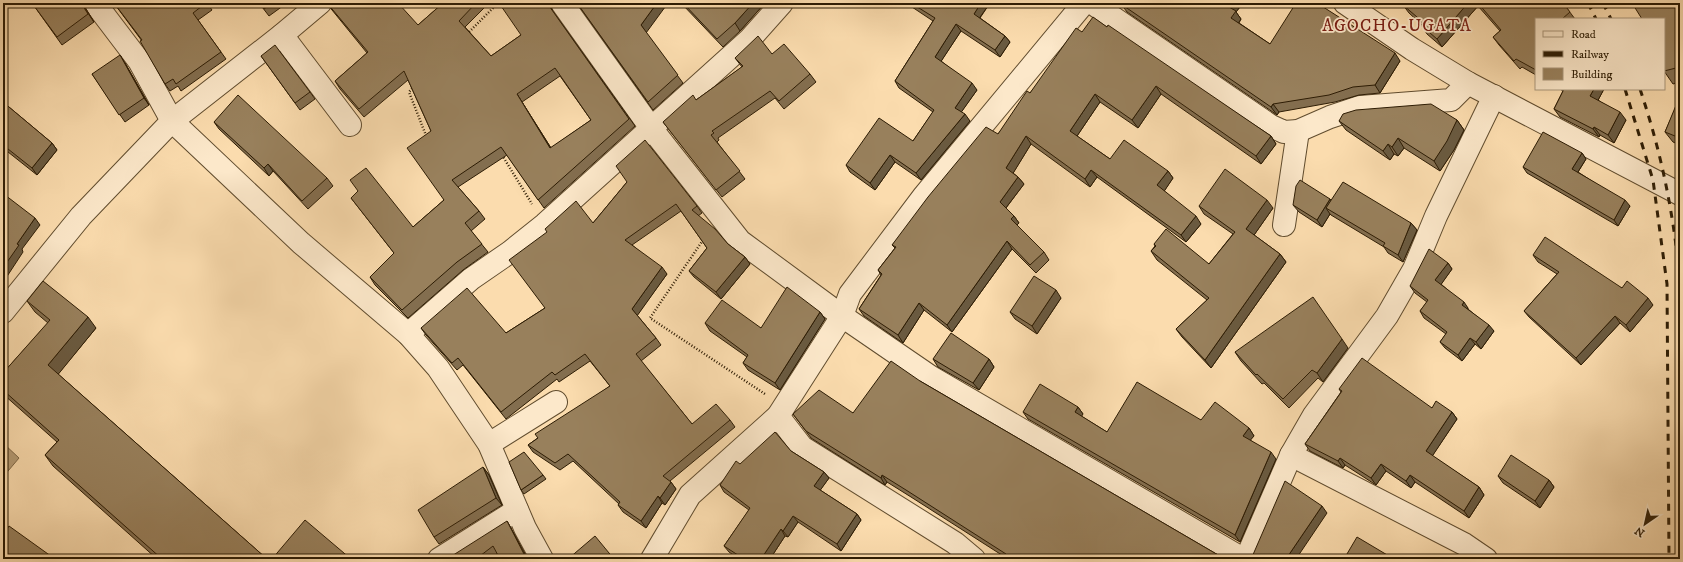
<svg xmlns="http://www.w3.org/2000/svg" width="1683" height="562" viewBox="0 0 1683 562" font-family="'IM FELL DW Pica',serif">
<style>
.water{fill:#b59b74;stroke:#7f6847}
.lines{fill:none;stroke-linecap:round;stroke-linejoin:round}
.minor-casing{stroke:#604c2e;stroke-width:24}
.path{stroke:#2d1c04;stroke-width:2.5;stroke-dasharray:1 2;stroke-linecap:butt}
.minor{stroke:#fce8ca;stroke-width:22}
.rail{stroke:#2d1c04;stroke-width:3;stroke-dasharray:7 7;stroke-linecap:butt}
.wall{fill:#836e4f;stroke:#2d1c04;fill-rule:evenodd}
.shaded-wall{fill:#6a5a40;stroke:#2d1c04}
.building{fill:#98805c;stroke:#2d1c04;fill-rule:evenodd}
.labels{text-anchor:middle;stroke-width:3.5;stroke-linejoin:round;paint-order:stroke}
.quarter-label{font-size:17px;letter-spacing:1px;fill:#7a1f14;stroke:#fce8ca}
</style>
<rect width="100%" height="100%" fill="#fbdcae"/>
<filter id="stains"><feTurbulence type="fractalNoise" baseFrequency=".005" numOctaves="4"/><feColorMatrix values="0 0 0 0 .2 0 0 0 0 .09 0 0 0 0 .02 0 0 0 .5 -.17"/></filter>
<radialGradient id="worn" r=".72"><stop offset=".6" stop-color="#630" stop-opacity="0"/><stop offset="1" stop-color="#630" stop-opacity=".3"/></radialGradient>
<path class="water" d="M3,443l16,15 -16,19z"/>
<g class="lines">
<defs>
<g id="minor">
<path d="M95,3l44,58 33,60 129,122 107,91 30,34 51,76 36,84 17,31"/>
<path d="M562,3l89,125 89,113 102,75 89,61 312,182"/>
<path d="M1092,3l179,123 13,6 14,-1 32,-14 30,-10 91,-7 17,-17"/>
<path d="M1345,3l67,46 56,34 212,111"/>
<path d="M282,35l68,90"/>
<path d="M1284,225l14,-94"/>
<path d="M3,312l78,-96 91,-95 110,-86 38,-32"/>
<path d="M408,334l63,-55 39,-27 35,-28 204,-184 33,-37"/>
<path d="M778,416l24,31 153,96 19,16"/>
<path d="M489,444l67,-42"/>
<path d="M1291,455l173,89 22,15"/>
<path d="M439,559l78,-49"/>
<path d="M652,559l38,-64 88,-79 64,-100 8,-22 73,-97 161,-194"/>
<path d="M1246,559l45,-104 23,-40 73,-99 27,-47 22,-53 58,-120"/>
</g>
</defs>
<use href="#minor" class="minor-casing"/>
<g class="path">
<path d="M467,34l31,-31"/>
<path d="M414,86l-5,6 18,46"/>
<path d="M502,155l30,49"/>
<path d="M703,240l-53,78 115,76"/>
</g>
<use href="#minor" class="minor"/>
<g class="rail">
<path d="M1588,3l8,16"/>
<path d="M1603,3l8,16"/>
<path d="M1625,89l28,91 14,104 2,275"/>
<path d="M1640,89c22,66 33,122 40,191"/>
</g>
</g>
<g class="wall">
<path d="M32,3h51v1l11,18 -32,23z"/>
<path d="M110,3h97l5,7 -14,10 28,39 -45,32 -3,-5 -8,5 -5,-7 -23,-43 -26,-35 -2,1z"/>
<path d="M259,3h28l-18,13z"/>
<path d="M327,3l91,22 25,-22h46l-24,24 26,29 30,-21 29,-31 2,6 83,116 -91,82 -37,-53 -49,32 21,24 6,8 -14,12 17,21 -25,18 -55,48 -33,-33 -5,-8 24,-24 -43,-55 62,29 31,-27 -13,-69 -23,-51 -44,37 -24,-28 -5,-8 32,-28 -35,-43zM560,76l31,44 -40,28 -29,-46z"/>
<path d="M577,3l69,30 37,50 -30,27z"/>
<path d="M681,3h84l-25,28 -17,16z"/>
<path d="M906,3h84l-10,15 25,18 5,6 -10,15 -39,-26 -20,30 36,29 -16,22 9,9 -49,59 -26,-18 -20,28 -25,-18 -4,-7 67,-24 20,-29 -34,-24 -4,-7 38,-60z"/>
<path d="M1122,3h121l-7,9 5,7 -2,4 31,21 130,17 -20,32 -21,2 -24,7 -56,10 -2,3 -150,-103 -6,-8z"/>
<path d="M1402,3h161l12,16h-39v56l-14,-8 -2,2 -21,-24 -6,-8 7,-6 -22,-25 -36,41 -15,-13 -5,-8v-1l-13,-12 -6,-8 1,-1z"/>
<path d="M1680,3v79l-7,2 -9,-13z"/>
<path d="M1107,27l164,109 5,8 -15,20 -100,-70 -23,34 -38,-26 -23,34 33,23 58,12 5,7 -9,13 37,33 -15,18 -89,-65 -7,10 -59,-43 -18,29 5,4 6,7 -18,24 8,8 5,7 -2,2 27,27 5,8 -13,13 -24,-24 -60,83 -28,-22 -21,33 -39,-27 -5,-7 22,-34 -3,-5 17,-22 -3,-3 106,-111 32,-41 52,-61z"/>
<path d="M772,54l38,20 6,8 -32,27 -9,-11 -57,40 1,2 -2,2 28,37 -23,18 -59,-75 33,-22 46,-33 -7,-9z"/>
<path d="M261,56l49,36 5,7 -15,11z"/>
<path d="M125,63l24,42 -24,17 -33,-48z"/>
<path d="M1560,89h44l-6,11 28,20 -12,23 -14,-8 -1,2 -39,-20 -6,-8 9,-18z"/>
<path d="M1680,98v47l-7,-3 -8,-10z"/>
<path d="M3,102l49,41 5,7 -20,25 -34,-27z"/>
<path d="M1457,120l7,10 -10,20 -14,21 -36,-23 -6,8 -4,-2 -4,6 -44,-30 -7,-9z"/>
<path d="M214,122l113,56 6,8 -25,23 -35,-38 -4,5 -50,-47z"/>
<path d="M1582,153l4,6 -8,13 52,34 -12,20 -91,-53 -4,-6z"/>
<path d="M627,182l70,24 5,7 -4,3 30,28 17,13 5,7 -29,35 -27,-22 -5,-6 18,-23 -26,-37 -49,34 35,29 -30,41 19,23 5,7 -20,16 51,63 38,-4 5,7 -65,54 6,8 -11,16 -3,-2 -16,25 -23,-16 -5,-7 1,-1 -46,-43 -13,9 -27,-18 -5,-7 82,-59 -20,-25 -31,21 -2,-3 -51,40 -43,-54 -6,5 -31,-35 -5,-7 85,5 39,-25 48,-85z"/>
<path d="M1330,199l1,2 80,22 6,7 -14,32 -15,-9 -4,-6 -53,-32 -1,-1 -8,13 -23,-15 -6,-7z"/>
<path d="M1199,206l74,2 -19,27 26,19 6,8 -75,106 -29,-31 -6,-8 31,-29 -50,-40 -6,-9 4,-5 -1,-2 55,20 24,-30 -29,-20z"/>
<path d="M1533,255l89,33 31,17 -23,27 -10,-9 -39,42 -52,-48 -5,-6 33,-37 -19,-12z"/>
<path d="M1448,263l4,6 -11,15 27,24v1l26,22 -13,18 -6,-5 -13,17 -17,-13 -5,-6 6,-8 -22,-16 -4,-7 7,-9 -12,-9 -5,-7z"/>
<path d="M1061,298l-24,36 -22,-15 -5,-7z"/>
<path d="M27,301l69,27 -38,46 209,185h-110l-104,-93 -8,-11 12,-13 -54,-48v-21l45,-50 -13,-11z"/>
<path d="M820,312l5,7 -45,71 -32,-20 -5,-7 4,-6 -37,-26 -5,-8 56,5z"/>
<path d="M1348,348l-25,34 -5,-4 -29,30 -25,-25 -2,1 -21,-23 -6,-9z"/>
<path d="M933,359h56l5,8 -15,23 -41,-23z"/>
<path d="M920,381l305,178h-217l-97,-62 -24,-15 -2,3 -74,-47 -18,-24 60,-1z"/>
<path d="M1339,389l113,23 5,7 -25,37 47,31 5,8 -15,23 -54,-36 -4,6 -25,-17 -10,14 -31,-20 -2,3 -33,-17 -5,-7 36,-52z"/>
<path d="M1078,407l5,7 -2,2 26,16 94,-12 48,8 5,8 -4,4 26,19 -36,83 -212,-123 -5,-7z"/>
<path d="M791,451l33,21 5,6 -9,12 37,24 4,6 -20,31 -43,-29 -10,15 -3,-1 -15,23h-31l-10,-7 -5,-6 25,-36 -25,-18 -4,-7 20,-21z"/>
<path d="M483,467l6,8 13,30 -63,39 -5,-7z"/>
<path d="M543,475l3,4 -22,15 -3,-4z"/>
<path d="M1498,476l51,4 5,7 -14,21 -37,-25z"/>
<path d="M511,528l-14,26 -7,5h-43z"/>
</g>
<g class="shaded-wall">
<path d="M81,3h2v1l11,18z"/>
<path d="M547,3h3l2,7z"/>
<path d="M657,3h11l-22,30 -5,-8z"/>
<path d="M753,3h12l-25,28 -5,-8z"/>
<path d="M981,3h9l-12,17 -4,-6z"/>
<path d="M1232,3h11l-7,9 5,7 -4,6 -6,-7 -2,-11z"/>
<path d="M1468,3h9l1,3 -36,41 -5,-8z"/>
<path d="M956,24l5,7 -21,32 -5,-6z"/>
<path d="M1005,36l5,6 -10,15 -5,-7z"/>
<path d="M1395,53l5,8 -20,32 -5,-8z"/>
<path d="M120,55l5,8 24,42 -5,-7z"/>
<path d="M972,83l5,7 -17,24 -5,-6z"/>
<path d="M1156,86l5,8 -23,34 -6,-8z"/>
<path d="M1594,89h10l-8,15 -6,-8z"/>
<path d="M517,94l5,8 34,54 -6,-8z"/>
<path d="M1095,94l5,8 -25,37 -5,-8z"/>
<path d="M1273,104l6,8 -2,3 -6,-8z"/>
<path d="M1620,112l6,8 -12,23 -6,-8z"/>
<path d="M965,114l5,7 -49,59 -5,-7z"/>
<path d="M1457,120l7,10 -10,20 -14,21 -6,-10z"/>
<path d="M1594,127l6,8 -1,2 -6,-8z"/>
<path d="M1026,136l5,8 -19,31 -6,-7z"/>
<path d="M1271,136l5,8 -15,20 -5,-8z"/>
<path d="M1398,138l6,10 -6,8 -6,-9z"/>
<path d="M52,143l5,7 -20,25 -5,-7z"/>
<path d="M1388,144l6,10 -4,6 -7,-9z"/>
<path d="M1582,153l4,6 -10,16 -4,-6z"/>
<path d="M890,155l5,7 -20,28 -5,-7z"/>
<path d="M268,164l5,7 -4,5 -5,-8z"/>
<path d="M1091,170l6,7 -7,10 -5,-8z"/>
<path d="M1168,171l5,7 -10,15 -6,-8z"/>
<path d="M1018,177l6,7 -19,25 -5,-7z"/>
<path d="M1330,199l5,8 -9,1 4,6 -8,13 -5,-7z"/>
<path d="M1267,200l6,8 -21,30 -6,-9z"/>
<path d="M1625,200l5,6 -12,20 -4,-6z"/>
<path d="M1014,216l5,7 -3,3 -5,-7z"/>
<path d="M1196,216l5,8 -15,18 -5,-7z"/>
<path d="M35,218l5,7 -18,24 1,3 -19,29 -1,-2v-11l14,-24z"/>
<path d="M1411,223l6,7 -14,32 -5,-7z"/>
<path d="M1007,241l5,8 -60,83 -5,-7z"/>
<path d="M1280,254l6,8 -75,106 -6,-8z"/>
<path d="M745,257l5,7 -29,35 -5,-7z"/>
<path d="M1448,263l4,6 -12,17 -5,-6z"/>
<path d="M662,267l5,7 -30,42 -5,-7z"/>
<path d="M1056,290l5,8 -24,36 -5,-8z"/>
<path d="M1648,298l5,7 -23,27 -4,-7z"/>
<path d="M1464,302l4,6 -2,3 -4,-6z"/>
<path d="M919,303l5,7 -21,33 -5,-8z"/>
<path d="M820,312l5,7 -45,71 -5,-7z"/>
<path d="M1615,316l5,7 -39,42 -5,-7z"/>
<path d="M88,317l8,11 -40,49 -8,-12z"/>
<path d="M1489,325l5,6 -13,18 -5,-7z"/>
<path d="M1470,338l5,6 -13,17 -4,-6z"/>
<path d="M1342,339l6,9 -25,34 -6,-9z"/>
<path d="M989,359l5,8 -15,23 -6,-7z"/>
<path d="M1078,407l5,7 -3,5 -5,-7z"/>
<path d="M1452,412l5,7 -26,39 -5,-7z"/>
<path d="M1249,428l5,8 -6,7 -5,-7z"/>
<path d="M1271,452l5,7 -36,83 -5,-7z"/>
<path d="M1340,458l5,7 -2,3 -5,-7z"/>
<path d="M1381,464l5,7 -10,14 -5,-7z"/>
<path d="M483,467l6,8 13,30 -6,-7z"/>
<path d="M824,472l5,6 -10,14 -5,-6z"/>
<path d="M882,475l5,7 -2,3 -4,-7z"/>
<path d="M1410,475l5,7 -4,6 -5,-7z"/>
<path d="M1549,480l5,7 -14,21 -5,-7z"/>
<path d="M671,482l5,7 -11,16 -5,-7z"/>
<path d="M1479,487l5,8 -15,23 -5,-7z"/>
<path d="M658,496l4,7 -16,25 -5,-7z"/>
<path d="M1322,506l5,7 -31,46h-10z"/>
<path d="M857,514l4,6 -20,31 -4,-7z"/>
<path d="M793,516l5,6 -10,15 -5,-6z"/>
<path d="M507,521l4,7 17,31h-1z"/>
<path d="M781,529l4,7 -15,23h-9z"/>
</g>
<g class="building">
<path d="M32,3h49l7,11 -31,23z"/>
<path d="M114,3h92l-13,10 28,39 -45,32 -3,-5 -8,5 -25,-43 2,-1z"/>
<path d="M259,3h13l-8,6z"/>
<path d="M327,3h71l20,22 25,-22h33l-17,18 32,35 30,-21 -22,-32h48l82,116 -91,81 -37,-53 -49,33 27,31 -14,12 17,21 -25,18 -55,48 -32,-33 24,-24 -43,-55 7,-7 -8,-11 16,-12 47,59 31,-27 -37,-52 24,-17 -27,-60 -45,38 -24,-28 33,-29zM555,68l36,52 -41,28 -33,-54z"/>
<path d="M577,3h80l-16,22 37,50 -30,27z"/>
<path d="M683,3h70l-18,20 -18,16z"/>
<path d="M911,3h70l-7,11 31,22 -10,14 -39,-26 -21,33 37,26 -17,25 10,6 -49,59 -26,-18 -20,28 -24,-18 33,-47 34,23 21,-31 -39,-29 40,-63z"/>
<path d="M1122,3h110l-3,4 7,4 -5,7 39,26 26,-41h21l78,50 -20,32 -22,2 -24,8 -56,9 -2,3 -150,-103z"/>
<path d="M1405,3h63l-31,36 -15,-13 2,-3 -21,-18z"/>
<path d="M1478,3h85l7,9 -8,7h-26v51l-20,-11 -2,2 -21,-24 8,-7z"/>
<path d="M1632,3h48v64l-16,4v-52h-22z"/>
<path d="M1093,17l14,10 1,-2 163,111 -15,20 -100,-70 -24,34 -37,-26 -25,37 40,28 14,-19 44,31 -11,14 39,31 -15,19 -90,-65 -6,9 -59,-43 -20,32 12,9 -18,25 14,14 -3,3 33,33 -14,13 -23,-24 -60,84 -28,-22 -21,32 -39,-26 23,-35 -4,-4 18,-23 -4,-2 36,-48 58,-70 12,7 29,-43 3,2 46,-65 6,4z"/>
<path d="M758,36l14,18 12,-10 26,30 -31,27 -9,-10 -58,40 2,2 -3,2 29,36 -24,19 -53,-68 30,-27 3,5 47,-34 -8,-8z"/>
<path d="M275,45l35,47 -15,11 -34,-47z"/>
<path d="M120,55l24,43 -25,17 -27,-41z"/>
<path d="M1564,89h30l-4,7 30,16 -12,23 -14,-8 -1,2 -39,-20z"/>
<path d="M238,95l89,83 -25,23 -34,-37 -4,4 -50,-46z"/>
<path d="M1679,98h1v40l-15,-6z"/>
<path d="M3,102l49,41 -20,25 -29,-23z"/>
<path d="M1431,104l26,16 -10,21 -13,20 -36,-23 -6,9 -4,-3 -5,7 -44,-30 4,-7 13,-4z"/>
<path d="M1543,132l39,21 -10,16 53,31 -11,20 -91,-53z"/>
<path d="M645,140l52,66 -5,4 23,19 13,15 17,13 -29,35 -27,-21 18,-23 -31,-44 -51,36 37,27 -30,42 24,29 -20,16 56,70 24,-20 14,16 -67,56 8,6 -11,16 -2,-2 -17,25 -23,-16 2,-3 -52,-48 -13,9 -27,-18 10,-7 -3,-4 75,-48 -25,-32 -30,21 -3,-3 -51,40 -43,-54 -6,5 -31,-35 46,-40 39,45 39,-25 -36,-48 38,-28 -2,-3 31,-28 17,22 34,-41 -11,-16z"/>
<path d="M1225,169l42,31 -21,29 34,25 -75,106 -29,-31 33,-31 -58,-47 5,-5 -2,-2 12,-15 43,35 26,-32 -36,-26z"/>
<path d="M1300,180l30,19 -13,21 -24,-15 3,-19z"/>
<path d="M1343,182l68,41 -13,32 -15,-9 2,-3 -59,-35z"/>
<path d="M5,195l30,23 -18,26 2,1 -16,23v-70z"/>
<path d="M1545,237l77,51 5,-7 21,17 -22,27 -11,-9 -39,42 -52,-47 35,-39 -26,-17z"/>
<path d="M1429,249l19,14 -13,17 29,22 -2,3 27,20 -13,17 -6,-4 -12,17 -18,-13 7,-10 -27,-21 8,-11 -18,-14z"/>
<path d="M1034,276l22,14 -24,36 -22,-14z"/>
<path d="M43,281l45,36 -40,48 219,194h-105l-117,-104 14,-15 -56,-50v-17l47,-53 -23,-19z"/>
<path d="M787,287l33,25 -45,71 -32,-20 5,-8 -43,-32 17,-23 39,28z"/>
<path d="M1313,297l29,42 -25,34 -5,-3 -29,29 -26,-25 -1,1 -21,-23z"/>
<path d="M951,333l38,26 -16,24 -40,-24z"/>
<path d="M1362,358l70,50 4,-7 16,11 -26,39 53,36 -15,24 -54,-36 -4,6 -25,-17 -10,14 -31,-20 -2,3 -33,-17 37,-53 -3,-2z"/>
<path d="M891,361l29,20 305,178h-214l-5,-5 -100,-64 -24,-15 -1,3 -75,-47 -13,-17 26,-24 34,23z"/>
<path d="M1137,382l64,38 14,-18 34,26 -6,8 28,16 -36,83 -212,-123 17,-28 38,23 -3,5 32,20z"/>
<path d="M775,432l16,19 33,21 -10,14 43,28 -20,30 -44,-28 -10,15 -2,-2 -20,30h-17l-20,-13 26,-38 -30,-23 16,-24 4,3z"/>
<path d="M524,452l19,23 -22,15 -12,-28z"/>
<path d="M1511,455l38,25 -14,21 -37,-25z"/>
<path d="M483,467l13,31 -62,39 -16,-27z"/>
<path d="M1285,481l37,25 -36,53h-35l1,-2z"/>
<path d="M305,520l46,39h-79z"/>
<path d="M507,521l19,37 1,1h-27l-7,-13 -17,13h-29z"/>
<path d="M9,526l46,33h-52v-24z"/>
<path d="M595,536l19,23h-46z"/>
<path d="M1357,537l37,22h-50z"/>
</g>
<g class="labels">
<g class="quarter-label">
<text x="1397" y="31">AGOCHO-UGATA</text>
</g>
</g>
<rect width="1683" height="562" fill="none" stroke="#fbdcae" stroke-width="16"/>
<rect x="4" y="4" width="1675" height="554" fill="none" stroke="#2d1c04" stroke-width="2"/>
<rect x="8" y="8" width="1667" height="546" fill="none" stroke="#2d1c04"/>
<rect x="1535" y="18" width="130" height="72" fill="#fce8ca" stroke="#a9967b"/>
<rect x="1543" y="31" width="20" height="6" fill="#fce8ca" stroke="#a9967b"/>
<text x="1571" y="38" font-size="12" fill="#2d1c04">Road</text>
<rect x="1543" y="51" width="20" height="6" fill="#2d1c04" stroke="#a9967b"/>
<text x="1571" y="58" font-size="12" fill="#2d1c04">Railway</text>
<rect x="1543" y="68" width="20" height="12" fill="#98805c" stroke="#a9967b"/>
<text x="1571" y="78" font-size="12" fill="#2d1c04">Building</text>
<g transform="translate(1645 524) rotate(214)" stroke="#fce8ca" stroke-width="3" paint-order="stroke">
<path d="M0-3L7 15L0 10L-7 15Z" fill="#2d1c04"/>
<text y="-6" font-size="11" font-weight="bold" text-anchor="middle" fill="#2d1c04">N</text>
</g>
<rect width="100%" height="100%" filter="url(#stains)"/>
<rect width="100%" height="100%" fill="url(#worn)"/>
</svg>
